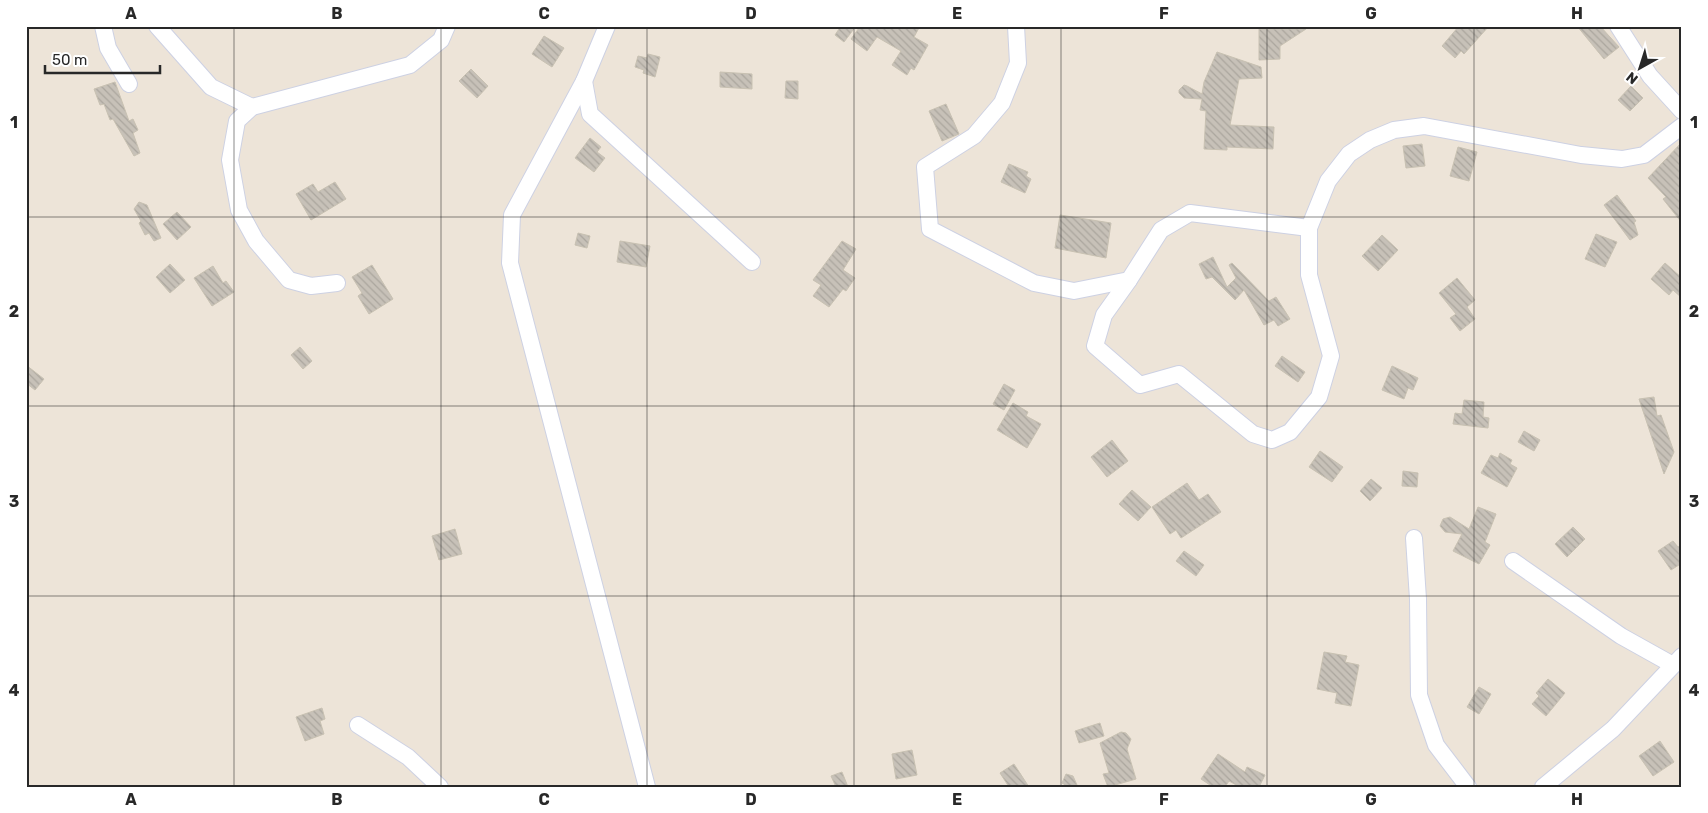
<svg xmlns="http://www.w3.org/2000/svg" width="1708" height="813" viewBox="0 0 1708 813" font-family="Rubik,sans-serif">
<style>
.building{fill:url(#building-back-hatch);stroke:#c8c1b2}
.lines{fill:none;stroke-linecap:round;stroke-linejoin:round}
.minor-casing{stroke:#cdd1e3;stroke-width:18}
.minor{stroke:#fff;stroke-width:16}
.grid{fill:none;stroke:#282828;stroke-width:1;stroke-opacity:0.55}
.neatline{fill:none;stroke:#282828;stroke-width:2}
.grid-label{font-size:16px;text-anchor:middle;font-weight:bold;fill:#282828}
</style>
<defs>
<pattern id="building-back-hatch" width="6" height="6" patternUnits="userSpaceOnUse" patternTransform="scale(1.25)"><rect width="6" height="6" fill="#c7c1b8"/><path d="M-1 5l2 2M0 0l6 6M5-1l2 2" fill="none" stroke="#aba69e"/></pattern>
</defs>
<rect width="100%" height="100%" fill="#ede4d8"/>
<g class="building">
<path d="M841,26h15l-12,16 -9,-7z"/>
<path d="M857,26h63l-6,11 14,8 -14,25 -3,-2 -4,7 -15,-10 9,-14 -24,-14 -10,14 -16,-12 8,-11z"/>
<path d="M1459,26h30l-25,28 -3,-3 -6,7 -13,-12z"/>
<path d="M1577,26h23l19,21 -15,12z"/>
<path d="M1259,29h47l-26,17v13l-21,1z"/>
<path d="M544,36l20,12 -12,19 -20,-13z"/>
<path d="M1217,52l44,15 1,11 -23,1 -9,46 44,2 -1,22 -46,-2v3l-23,-1 2,-38 -6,-1 2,-11 -18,-1 -5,-5v-3l5,-5 3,1 15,8 2,-12z"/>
<path d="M648,54l12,3 -5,20 -12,-4 1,-3 -9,-3 3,-11 9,2z"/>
<path d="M471,69l17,17 -11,12 -18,-17z"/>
<path d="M720,72l32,2v15l-32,-2z"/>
<path d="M786,81h12v18l-13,-1z"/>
<path d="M115,82l14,39 4,-2 5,11 -5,3 7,20 -6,3 -21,-37 -3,1 -6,-16 -4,1 -6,-16z"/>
<path d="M1631,86l12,12 -13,13 -12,-11z"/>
<path d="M946,104l13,30 -17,7 -13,-30z"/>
<path d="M590,138l11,9 -4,5 8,6 -11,14 -19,-14z"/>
<path d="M1682,142v81l-19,-24 3,-2 -18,-19z"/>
<path d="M1422,144l3,22 -19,2 -3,-22z"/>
<path d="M1458,147l19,5 -8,29 -19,-5z"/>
<path d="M1009,164l19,8 -2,4 5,3 -6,14 -24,-11z"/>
<path d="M335,182l11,17 -35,21 -15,-26 17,-10 5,8z"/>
<path d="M1617,195l19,26 -2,1 4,13 -8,5 -26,-35z"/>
<path d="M139,202l8,3 14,33 -7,3 -5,-8 -4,2 -6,-12 2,-2 -7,-12z"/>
<path d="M177,212l14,15 -14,13 -14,-16z"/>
<path d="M1060,215l51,8 -5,35 -51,-10z"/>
<path d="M578,233l12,3 -3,12 -12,-3z"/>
<path d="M1596,234l21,8 -12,25 -20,-8z"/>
<path d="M1382,235l16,15 -20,21 -16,-15z"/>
<path d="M620,241l30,5 -4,21 -29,-5z"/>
<path d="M842,241l14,8 -13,21 12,8 -9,13 -3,-2 -14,18 -16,-11 8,-11 -8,-5z"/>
<path d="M1213,257l14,30 9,-9 -7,-13 3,-2 37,38 7,-4 14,22 -12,7 -4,-6 -10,5 -20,-35 -9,10 -23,-23 -6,2 -7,-15z"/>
<path d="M1665,263l17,15v20l-9,-8 -4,5 -18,-16z"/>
<path d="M170,264l15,16 -15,13 -14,-16z"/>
<path d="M372,265l21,34 -24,15 -11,-18 4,-3 -10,-16z"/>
<path d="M213,266l10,17 3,-2 8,11 -22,14 -18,-28z"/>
<path d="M1457,278l18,22 -8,7 8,12 -15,12 -10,-13 6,-4 -17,-21z"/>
<path d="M300,347l12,14 -9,8 -12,-14z"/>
<path d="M1282,356l23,16 -7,10 -23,-16z"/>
<path d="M26,365l18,14 -9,11 -9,-7z"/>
<path d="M1392,366l26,12 -5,12 -5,-2 -4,11 -22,-9z"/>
<path d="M1004,384l11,6 -11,20 -11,-6z"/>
<path d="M1654,397l3,19 4,-1 13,37 -10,22 -25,-75z"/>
<path d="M1464,400l20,2 -1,15 6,1 -1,10 -35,-4 2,-11 7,1z"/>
<path d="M1013,403l15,9 -2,4 15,8 -14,24 -30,-18z"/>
<path d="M1524,431l16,9 -6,11 -16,-9z"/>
<path d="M1112,440l16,21 -21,16 -16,-20z"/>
<path d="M1320,451l23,16 -11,15 -23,-15z"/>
<path d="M1500,453l12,7 -2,4 7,4 -10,19 -26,-14 10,-18 7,3z"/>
<path d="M1403,471l15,2 -1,14 -15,-1z"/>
<path d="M1371,479l11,9 -12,13 -10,-10z"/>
<path d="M1187,483l12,17 9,-6 13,18 -40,26 -5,-8 -6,4 -18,-27z"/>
<path d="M1132,490l19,17 -13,14 -19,-17z"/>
<path d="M1478,507l18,7 -11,28 5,3 -11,19 -26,-13 9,-17 -17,-2 -5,-6 3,-7 7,-2 19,12z"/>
<path d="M1573,527l12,12 -18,18 -12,-13z"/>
<path d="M455,529l7,25 -23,6 -7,-24z"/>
<path d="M1673,541l5,6 4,-2v18l-11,7 -13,-19z"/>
<path d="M1184,551l20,14 -8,11 -20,-15z"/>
<path d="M1324,652l23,4 -2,6 14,3 -8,41 -16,-3 2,-10 -20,-4z"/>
<path d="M1548,679l17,14 -19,23 -14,-12 7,-8 -3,-3z"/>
<path d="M1479,687l12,7 -12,20 -12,-7z"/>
<path d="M322,708l3,11 -5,2 4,13 -19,7 -9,-24z"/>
<path d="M1100,723l4,13 -25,7 -4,-12z"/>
<path d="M1121,732l5,1 5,6 -4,10 9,30 -28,8 -5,-13 6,-1 -9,-30z"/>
<path d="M1660,741l14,21 -21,14 -14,-20z"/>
<path d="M912,750l5,25 -21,4 -4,-25z"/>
<path d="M1218,754l27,18 2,-5 18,8 -6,12h-19l-11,-6 -4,6h-12l-12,-8z"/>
<path d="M1014,764l15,23h-20l-9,-14z"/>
<path d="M842,772l6,15h-12l-5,-11z"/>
<path d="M1066,774l7,2 4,9 -10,1 -5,-3z"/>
</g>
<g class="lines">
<defs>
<g id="minor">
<path d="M103,26l5,22 21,36"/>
<path d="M157,26l54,61 41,20 158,-42 31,-25 6,-14"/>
<path d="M607,26l-23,55 -72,134 -2,48 137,524"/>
<path d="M1016,26l2,37 -16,40 -28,33 -49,31 5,62 104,54 40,8 55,-11 32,-50 29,-17 119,15"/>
<path d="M1618,26l32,50 32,35"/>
<path d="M584,81l6,33 162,148"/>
<path d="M252,107l-15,14 -7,39 9,50 17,31 33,39 22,6 26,-3"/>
<path d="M1129,280l-25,35 -9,31 45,39 39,-11 74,60 19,6 18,-8 29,-35 12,-41 -22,-81v-47l19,-47 21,-27 21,-14 24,-10 30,-4 157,29 41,4 22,-4 38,-29"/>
<path d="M1414,538l4,61 1,96 17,50 32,42"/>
<path d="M1513,561l108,75 52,29"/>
<path d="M358,725l50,32 32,30"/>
<path d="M1543,787l70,-58 69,-73"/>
</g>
</defs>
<use href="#minor" class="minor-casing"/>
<use href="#minor" class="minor"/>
</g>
<path class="grid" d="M234,26v761M441,26v761M647,26v761M854,26v761M1061,26v761M1267,26v761M1474,26v761M26,217h1656M26,406h1656M26,596h1656"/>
<rect width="1708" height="813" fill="none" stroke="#ffffff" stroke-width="55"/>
<g transform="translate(1640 68) rotate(219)" stroke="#ffffff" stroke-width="4" paint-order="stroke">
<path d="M0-4L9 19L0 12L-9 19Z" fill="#282828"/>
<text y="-8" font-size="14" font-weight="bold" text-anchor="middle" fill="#282828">N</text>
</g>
<path d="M45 65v8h115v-8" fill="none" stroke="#282828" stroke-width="2.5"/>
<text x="52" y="65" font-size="15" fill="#282828" stroke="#ffffff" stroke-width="4" paint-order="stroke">50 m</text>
<rect x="28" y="28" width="1652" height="758" class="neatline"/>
<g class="grid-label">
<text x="131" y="19">A</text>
<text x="337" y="19">B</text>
<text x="544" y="19">C</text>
<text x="751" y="19">D</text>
<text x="957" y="19">E</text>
<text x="1164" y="19">F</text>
<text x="1371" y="19">G</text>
<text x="1577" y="19">H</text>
<text x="14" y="128">1</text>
<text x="1694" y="128">1</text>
<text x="14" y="317">2</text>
<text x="1694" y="317">2</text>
<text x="14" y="507">3</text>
<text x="1694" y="507">3</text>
<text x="14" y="696">4</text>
<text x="1694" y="696">4</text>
<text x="131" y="805">A</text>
<text x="337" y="805">B</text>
<text x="544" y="805">C</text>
<text x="751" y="805">D</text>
<text x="957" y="805">E</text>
<text x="1164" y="805">F</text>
<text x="1371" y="805">G</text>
<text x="1577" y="805">H</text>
</g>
</svg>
